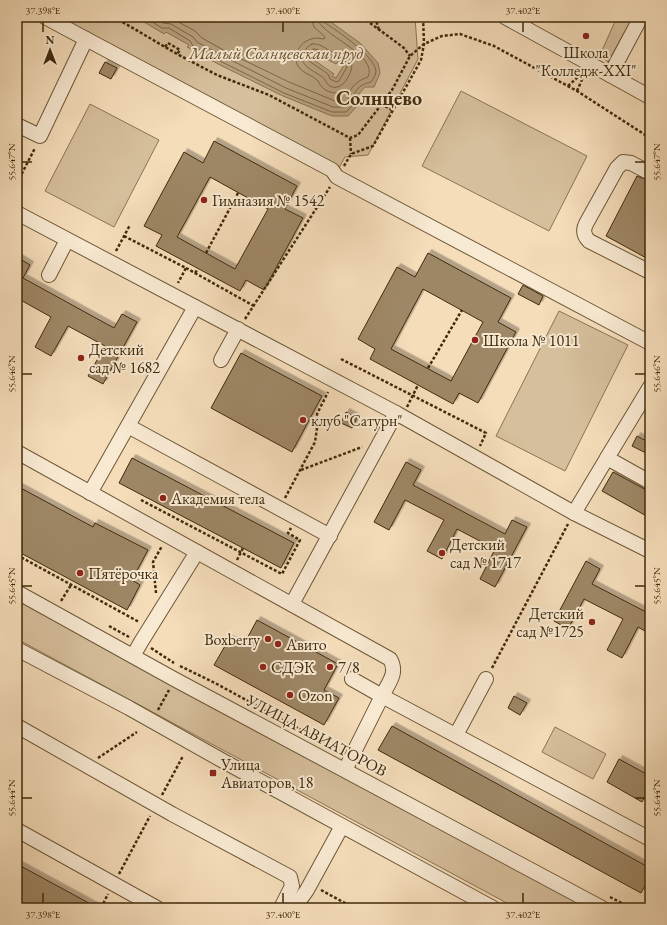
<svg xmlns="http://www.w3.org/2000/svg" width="667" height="925" viewBox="0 0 667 925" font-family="'EB Garamond',serif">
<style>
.green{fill:#d6bf9c;stroke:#8b7453}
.water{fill:#b7a07e;stroke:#877150;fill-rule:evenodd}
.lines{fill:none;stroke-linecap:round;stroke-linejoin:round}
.shore{stroke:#7c6544;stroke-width:1}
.building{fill:#9e8766;stroke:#402a0a;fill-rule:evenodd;filter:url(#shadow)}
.minor-casing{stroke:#6d5736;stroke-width:16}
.path{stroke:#402a0a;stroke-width:2.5;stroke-dasharray:3 2;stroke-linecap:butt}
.minor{stroke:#f8e9d2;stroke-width:14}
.ticks{fill:none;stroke:#402a0a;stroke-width:1.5}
.poi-dot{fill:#8f2418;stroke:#f8e9d2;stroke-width:1.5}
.labels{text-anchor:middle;stroke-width:4;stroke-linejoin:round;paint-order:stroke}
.poi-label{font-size:16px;fill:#402a0a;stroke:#f8e9d2;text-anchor:start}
.street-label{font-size:16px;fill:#402a0a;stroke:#f8e9d2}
.water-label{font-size:17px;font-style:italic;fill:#644d2d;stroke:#f8e9d2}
.district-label{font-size:20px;font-weight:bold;fill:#402a0a;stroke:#f8e9d2}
.neatline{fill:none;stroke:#402a0a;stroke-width:1.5}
.ticks-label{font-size:10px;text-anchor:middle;fill:#402a0a}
</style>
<defs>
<filter id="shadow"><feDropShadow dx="3.5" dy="-3.5" stdDeviation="0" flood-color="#0004"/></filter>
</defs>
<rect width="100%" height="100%" fill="#f5ddba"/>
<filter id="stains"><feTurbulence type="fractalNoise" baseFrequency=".005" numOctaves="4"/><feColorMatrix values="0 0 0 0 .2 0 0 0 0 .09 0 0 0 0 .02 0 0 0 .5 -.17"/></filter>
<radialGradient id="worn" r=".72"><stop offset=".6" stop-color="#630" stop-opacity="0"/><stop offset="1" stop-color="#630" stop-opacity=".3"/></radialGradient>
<g class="green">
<path d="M56,17h359l3,42 -50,96 -23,2 -6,11z"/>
<path d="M617,17h16l-25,45 -8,-7z"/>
<path d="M461,91l126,65 -38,75 -127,-65z"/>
<path d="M90,104l69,36 -45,87 -69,-36z"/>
<path d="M559,311l69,34 -63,126 -69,-35z"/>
<path d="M17,600l570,308h-71l-499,-269z"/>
<path d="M555,727l51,27 -13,25 -51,-27z"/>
</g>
<path class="water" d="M136,17h188l36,26 18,20 2,10 -6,14h-9l-9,10 1,9 -9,10h-16l-49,-20 -63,-31 -33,-18 2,-2 -23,-13 -2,2zM315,53l21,11 2,-2 6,3 -8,13 -4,-2 2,-2 -23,-16z"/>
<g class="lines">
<g class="shore">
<path d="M144,17l18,11h7l21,13 3,5 29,16 62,31 48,19h14l7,-7c0,-14 5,-20 18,-23 2,-3 5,-7 5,-11 -2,-16 -39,-40 -52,-49l-2,-5"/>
<path d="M153,17l10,6 8,1 22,13 4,5 28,15 61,31 47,19h10l5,-4c-1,-14 8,-22 20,-26 11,-23 -50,-42 -51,-60"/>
<path d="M169,17l26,14 7,7 25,14 62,30 46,19h5l1,-2v-6c-7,0 -14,0 -20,-7 -1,-1 -2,-3 -3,-5 -5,-6 -15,-7 -20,-15 -8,-15 9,-32 25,-27l2,-1 -1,-2 -10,-9 -3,-10"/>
<path d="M312,44c10,-1 15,7 23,9 2,1 4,0 6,0 18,5 10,23 1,32 -4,2 -6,3 -10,2 -6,-2 -6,-8 -11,-11 -7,-5 -23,-11 -18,-23 3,-4 5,-7 9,-9z"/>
<path d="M313,49c8,-1 13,8 21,9 6,2 6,0 12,4l1,5 -8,14 -3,1 -6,-3 -2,-5 -19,-13 -1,-5z"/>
</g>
</g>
<g class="building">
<path d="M105,62l12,6 -6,11 -12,-6z"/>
<path d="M214,141l83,45 -12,23 18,9 -39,72 -18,-10 -6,11 -84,-45 6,-11 -18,-9 40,-74 19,11zM210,177l58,32 -33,60 -58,-32z"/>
<path d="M637,176l13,5v79l-44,-24z"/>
<path d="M428,253l83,45 -13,24 18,10 -38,71 -19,-10 -6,11 -83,-45 5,-10 -17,-10 39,-72 18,10zM423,289l60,33 -32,59 -60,-32z"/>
<path d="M17,257l13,8 -7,13 91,50 8,-14 15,8 -34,62 -15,-8 17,-30 -37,-20 -17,30 -16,-9 16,-30 -34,-19z"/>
<path d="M523,285l20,11 -4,9 -21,-11z"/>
<path d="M241,353l81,43 -30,56 -81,-44z"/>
<path d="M346,412l11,6 -5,10 -11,-5z"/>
<path d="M637,436l13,7v3l-4,7 -14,-7z"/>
<path d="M132,458l162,85 -13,25 -162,-85z"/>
<path d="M406,462l15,8 -8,15 92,49 7,-14 15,7 -32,60 -15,-8 15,-30 -38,-20 -15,30 -15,-8 17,-31 -39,-20 -16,30 -15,-8z"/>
<path d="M613,472l37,20v26l-48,-27z"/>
<path d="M17,486l76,41 2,-4 53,27 -16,30 8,5 -13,25 -110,-59z"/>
<path d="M586,561l14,8 -8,15 58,30v20l-12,-7 -16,31 -15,-8 16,-31 -39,-20 -16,30 -14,-8z"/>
<path d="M257,620l81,44 -14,26 15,8 -15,27 -110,-60 15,-26 14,7z"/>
<path d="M514,696l13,7 -7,12 -12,-7z"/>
<path d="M392,726l258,142v8l-9,17 -263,-143z"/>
<path d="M619,759l31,17v12l-8,14 -35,-20z"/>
<path d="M17,864l81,44h-81z"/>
</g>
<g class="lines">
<defs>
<g id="minor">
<path d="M45,17l41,22"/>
<path d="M505,17l145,80"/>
<path d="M610,75l31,-58"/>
<path d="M17,125l23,11 46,-97 246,131 5,7 313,166"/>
<path d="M650,173l-19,-10 -8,-1 -6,6 -30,54c-4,7 -4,13 2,19l61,31"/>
<path d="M17,213l379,200 178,100 76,38"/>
<path d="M49,275l18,-35"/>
<path d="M221,360l17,-31"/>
<path d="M128,426l202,110"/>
<path d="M17,452l373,207c8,14 -1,23 -8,37l-30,-17"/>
<path d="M607,458l43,-71"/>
<path d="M90,493l105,-186"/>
<path d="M574,513l33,-55 43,24"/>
<path d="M17,592l157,87 428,229"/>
<path d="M292,604l104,-191"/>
<path d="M17,649l112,59 96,54 268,146"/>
<path d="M133,656l8,-14 56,-90"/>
<path d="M17,726l155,88 118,63 2,9 -11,22"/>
<path d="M456,735l30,-56"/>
<path d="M345,770l37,-74 268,143"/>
<path d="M17,830l140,78"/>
<path d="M294,908l13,-18 35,-64"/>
</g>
</defs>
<use href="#minor" class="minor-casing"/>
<g class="path">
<path d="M114,17l63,37 40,21 52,20 81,43 8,-3 23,-30 11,-15 18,-34 14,-12 18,-8 18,-2 34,12 83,45 73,47"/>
<path d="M362,17l42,31 6,8"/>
<path d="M375,17l4,13"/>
<path d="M165,47l3,-4 12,7 -3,4"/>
<path d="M568,86l13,-12"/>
<path d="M577,91l7,-16"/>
<path d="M372,99l20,11"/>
<path d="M350,138l1,16"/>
<path d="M344,166l7,-12 22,-8 48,-86 3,-16 -1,-27"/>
<path d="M17,183l18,-35"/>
<path d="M124,236l62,32 -8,15"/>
<path d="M116,251l14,-26"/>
<path d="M206,253l32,-60"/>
<path d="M186,268l68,38"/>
<path d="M195,273l3,-4"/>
<path d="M245,319l85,-132"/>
<path d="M341,359l145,74 -6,13"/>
<path d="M428,368l34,-58"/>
<path d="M646,375l4,-6"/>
<path d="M407,407l11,-22"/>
<path d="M301,470l61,-23"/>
<path d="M285,498l30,-56 2,-14v-14l11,-22"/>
<path d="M141,500l141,74 18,-34 -12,-7 3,-5"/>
<path d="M17,555l122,67"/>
<path d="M237,560l6,-12"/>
<path d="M156,593l-3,-31 9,-16"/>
<path d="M61,601l10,-16"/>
<path d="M109,626l20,11"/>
<path d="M151,648l23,15"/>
<path d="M180,666l35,17 123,67"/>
<path d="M492,668l76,-144"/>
<path d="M158,710l11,-20"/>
<path d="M98,758l39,-26"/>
<path d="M162,795l21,-39"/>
<path d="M119,874l31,-58"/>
<path d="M321,890l33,18"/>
<path d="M610,897l21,11"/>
<path d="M101,908l7,-14"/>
</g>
<use href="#minor" class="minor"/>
</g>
<path class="ticks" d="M43,22v10M283,22v10M523,22v10M22,162h10M635,162h10M22,374h10M635,374h10M22,586h10M635,586h10M22,798h10M635,798h10M43,893v10M283,893v10M523,893v10"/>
<g class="poi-dot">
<circle cx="586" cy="36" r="4"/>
<circle cx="204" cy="200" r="4"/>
<circle cx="475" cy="340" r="4"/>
<circle cx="81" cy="358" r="4"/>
<circle cx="303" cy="420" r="4"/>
<circle cx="163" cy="498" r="4"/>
<circle cx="442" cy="553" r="4"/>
<circle cx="80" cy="573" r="4"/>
<circle cx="592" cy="622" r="4"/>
<circle cx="268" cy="639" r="4"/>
<circle cx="278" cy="644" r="4"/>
<circle cx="263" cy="667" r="4"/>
<circle cx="330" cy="667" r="4"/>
<circle cx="290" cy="695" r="4"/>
<rect x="209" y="769" width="8" height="8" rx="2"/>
</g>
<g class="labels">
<g class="poi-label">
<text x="586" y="58" text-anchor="middle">Школа<tspan x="586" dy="18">"Колледж-XXI"</tspan></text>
<text x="212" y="206">Гимназия № 1542</text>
<text x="483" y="346">Школа № 1011</text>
<text x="89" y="355">Детский<tspan x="89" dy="18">сад № 1682</tspan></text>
<text x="311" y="426">клуб "Сатурн"</text>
<text x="171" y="504">Академия тела</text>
<text x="450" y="550">Детский<tspan x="450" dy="18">сад № 1717</tspan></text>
<text x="88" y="579">Пятёрочка</text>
<text x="584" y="619" text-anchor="end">Детский<tspan x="584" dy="18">сад №1725</tspan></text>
<text x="260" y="645" text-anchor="end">Boxberry</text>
<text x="286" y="650">Авито</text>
<text x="271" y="673">СДЭК</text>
<text x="338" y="673">7/8</text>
<text x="298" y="701">Ozon</text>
<text x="221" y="770">Улица<tspan x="221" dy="18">Авиаторов, 18</tspan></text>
</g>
<g class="street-label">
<text transform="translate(317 735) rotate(28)" y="6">УЛИЦА АВИАТОРОВ</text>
</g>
<g class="water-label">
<text x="276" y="59">Малый Солнцевскаи пруд</text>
</g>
<g class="district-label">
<text x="379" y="105">Солнцево</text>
</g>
</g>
<rect width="667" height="925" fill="none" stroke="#f5ddba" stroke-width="44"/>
<g transform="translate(50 50)" stroke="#f8e9d2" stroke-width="3" paint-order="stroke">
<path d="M0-3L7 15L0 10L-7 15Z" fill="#402a0a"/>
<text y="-6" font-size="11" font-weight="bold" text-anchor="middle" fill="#402a0a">N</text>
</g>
<rect x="22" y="22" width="623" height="881" class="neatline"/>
<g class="ticks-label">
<text x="43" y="14">37.398°E</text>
<text x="283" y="14">37.400°E</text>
<text x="523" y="14">37.402°E</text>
<text transform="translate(11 162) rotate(-90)" y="4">55.647°N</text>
<text transform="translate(656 162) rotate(-90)" y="4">55.647°N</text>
<text transform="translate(11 374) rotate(-90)" y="4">55.646°N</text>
<text transform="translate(656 374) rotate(-90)" y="4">55.646°N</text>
<text transform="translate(11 586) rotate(-90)" y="4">55.645°N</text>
<text transform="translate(656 586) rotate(-90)" y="4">55.645°N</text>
<text transform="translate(11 798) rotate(-90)" y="4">55.644°N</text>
<text transform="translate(656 798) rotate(-90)" y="4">55.644°N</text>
<text x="43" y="918">37.398°E</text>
<text x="283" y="918">37.400°E</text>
<text x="523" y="918">37.402°E</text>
</g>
<rect width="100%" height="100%" filter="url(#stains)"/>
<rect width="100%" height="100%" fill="url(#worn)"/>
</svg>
